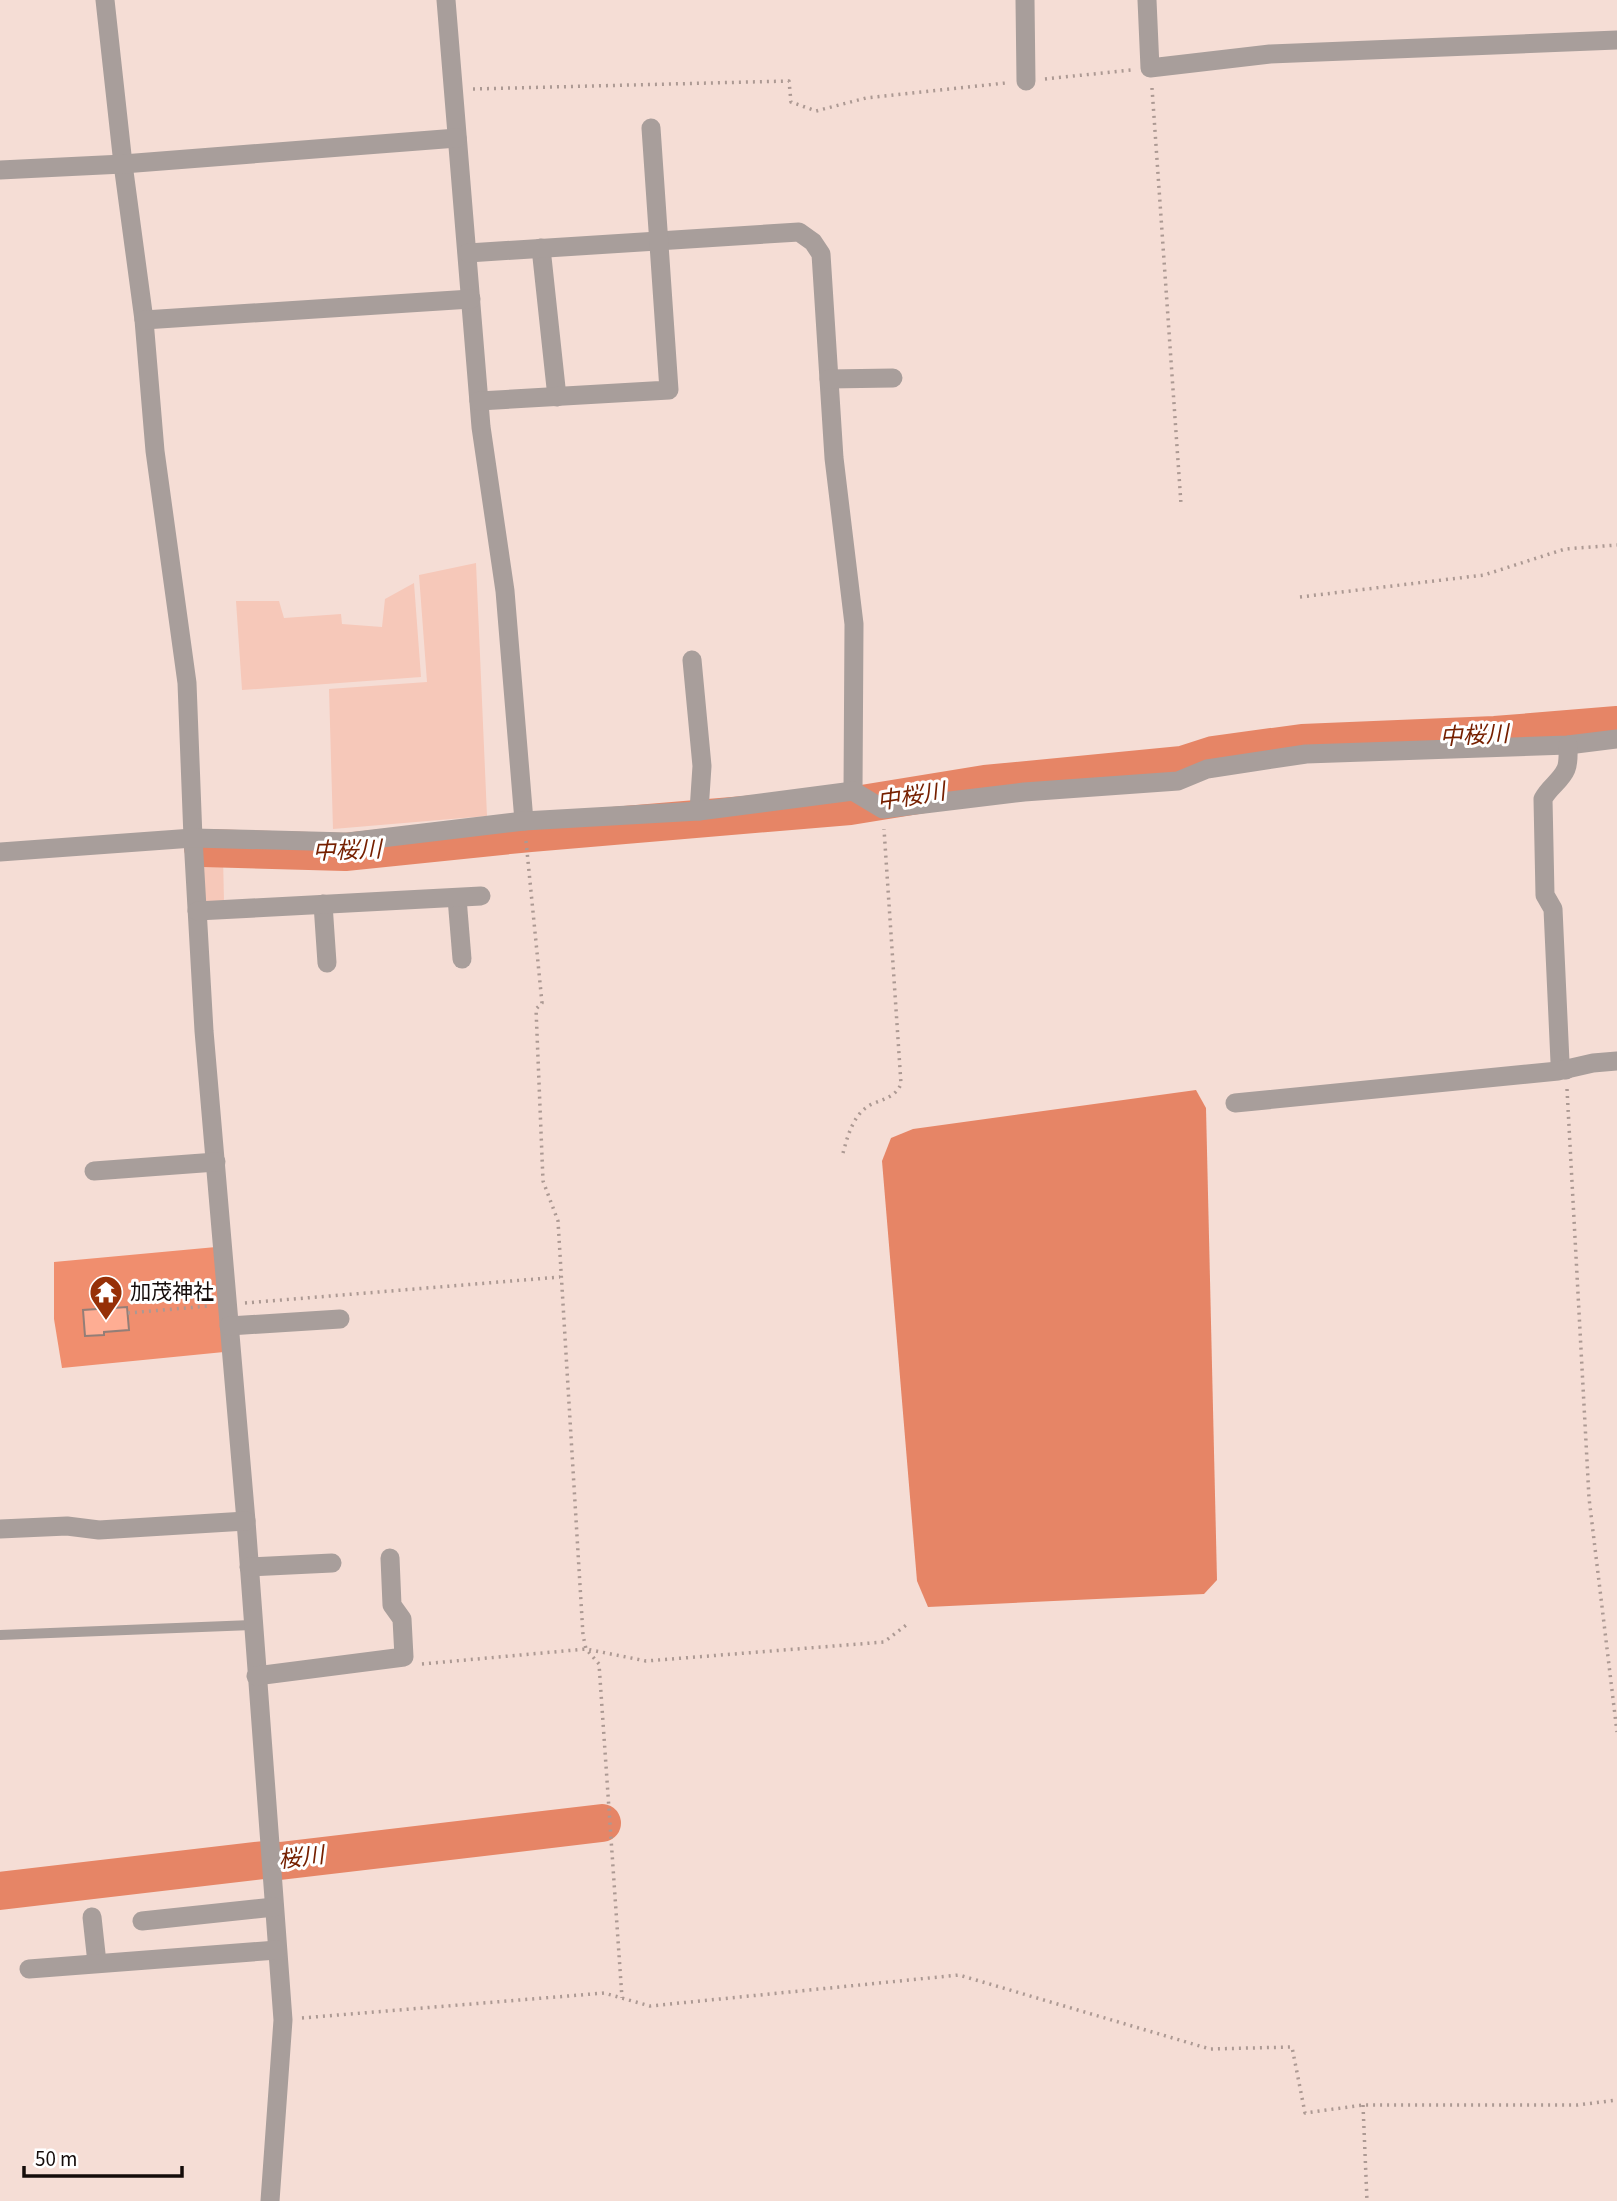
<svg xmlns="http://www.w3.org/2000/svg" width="1617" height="2201" viewBox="0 0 1617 2201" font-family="'Source Sans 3','Noto Sans JP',sans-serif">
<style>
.green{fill:#f6c8b9}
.forest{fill:#f08e6e}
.water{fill:#e68566}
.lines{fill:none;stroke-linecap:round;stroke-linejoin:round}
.river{stroke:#e68566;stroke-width:38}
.building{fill:#fead93;stroke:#937e77;stroke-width:2}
.path{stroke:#ac9993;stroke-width:3.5;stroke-dasharray:2 5;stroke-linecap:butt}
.service{stroke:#a89e9b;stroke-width:10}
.minor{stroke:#a89e9b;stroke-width:19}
.labels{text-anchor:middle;stroke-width:6;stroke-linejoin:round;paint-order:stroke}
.poi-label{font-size:21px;fill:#140c0a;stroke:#fff;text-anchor:start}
.water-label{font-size:23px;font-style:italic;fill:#762000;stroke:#fff}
</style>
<rect width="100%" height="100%" fill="#f5ddd5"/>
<g class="green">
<path d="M476,563l11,253 -154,13 -4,-140 98,-7 -8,-107z"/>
<path d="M414,583l7,94 -179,13 -6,-89h43l5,17 57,-4 1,10 40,3 3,-28z"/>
<path d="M200,856h23l1,46 -23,1z"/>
</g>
<path class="forest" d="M216,1247l8,105 -162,16 -8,-49v-57z"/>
<path class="water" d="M1196,1090l10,18 11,472 -13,14 -276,13 -11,-26 -35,-420 9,-23 22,-9z"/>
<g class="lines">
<g class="river">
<path d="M203,848l142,4 185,-19 320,-27 135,-22 197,-19 31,-10 89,-12 193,-8 122,-10"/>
<path d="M0,1891l264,-31 16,1 322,-38"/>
</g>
</g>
<path class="building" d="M127,1307l2,23 -25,2v3l-19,1 -2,-26z"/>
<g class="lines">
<g class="path">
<path d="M1045,79l86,-9"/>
<path d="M1152,88l29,416"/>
<path d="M473,89l316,-8 2,21 25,9 50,-13 140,-15"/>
<path d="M1300,597l184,-22 81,-26 52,-4"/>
<path d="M526,841l16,162 -6,6 7,172 15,40 25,414 3,14 13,15 23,334"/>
<path d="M1567,1089l22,409 28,234"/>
<path d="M843,1153c5,-18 10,-38 27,-48 12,-6 25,-7 31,-21l-17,-255"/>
<path d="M245,1303l315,-26"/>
<path d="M128,1313l81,-7"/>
<path d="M422,1664l164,-15 60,12 238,-19 25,-19"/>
<path d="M302,2018l302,-25 46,13 309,-31 251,74 82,-2 13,66 58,-8h215l39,-5"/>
<path d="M1363,2105l4,96"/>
</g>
<path class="service" d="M0,1635l252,-10"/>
<g class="minor">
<path d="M105,0l18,164 21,156 11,131 32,232 6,155 11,193 42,490 37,499 -13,181"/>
<path d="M446,0l35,427 24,164 19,230"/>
<path d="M1025,0l1,81"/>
<path d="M1147,0l3,68 120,-14 347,-14"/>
<path d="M0,170l123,-6 334,-26"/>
<path d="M541,248l16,149"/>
<path d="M468,253l331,-21 14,10 8,12 13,204 20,166 -1,167"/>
<path d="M144,320l327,-21"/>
<path d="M829,379l64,-1"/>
<path d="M479,401l190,-11 -18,-262"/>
<path d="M692,660l10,106 -3,45"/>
<path d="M0,852l193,-14 155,4 176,-21 175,-10 154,-20 30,18 141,-17 154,-11 29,-12 99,-15 262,-9 49,-6"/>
<path d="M457,898l5,61"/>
<path d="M323,904l4,59"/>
<path d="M197,911l284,-15"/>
<path d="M1566,1070l-6,-8 -7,-153 -8,-14 -2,-96c6,-12 18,-18 23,-30 3,-7 2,-17 2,-24"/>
<path d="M1235,1103l323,-32 35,-8 24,-2"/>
<path d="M94,1171l122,-9"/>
<path d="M229,1326l111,-7"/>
<path d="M0,1529l67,-3 32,4 147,-9"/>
<path d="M249,1567l83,-4"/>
<path d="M256,1676l148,-19 -2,-38 -10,-14 -2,-47"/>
<path d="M92,1917l5,46"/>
<path d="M142,1921l132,-14"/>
<path d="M29,1969l248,-19"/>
</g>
</g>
<defs>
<symbol id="temple-pin" viewBox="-11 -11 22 30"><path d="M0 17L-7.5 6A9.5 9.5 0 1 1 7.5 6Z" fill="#963007" stroke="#fff"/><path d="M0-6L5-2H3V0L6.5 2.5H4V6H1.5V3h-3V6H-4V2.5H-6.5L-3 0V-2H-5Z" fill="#fff"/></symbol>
</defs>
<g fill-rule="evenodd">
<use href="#temple-pin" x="87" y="1273" width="38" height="52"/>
</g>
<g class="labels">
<g class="poi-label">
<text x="130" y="1299">加茂神社</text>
</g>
<g class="water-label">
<text transform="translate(1474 735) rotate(-3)" y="8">中桜川</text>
<text transform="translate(911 796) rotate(-9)" y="8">中桜川</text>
<text transform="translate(347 850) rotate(-2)" y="8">中桜川</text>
<text transform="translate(301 1857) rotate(-7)" y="8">桜川</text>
</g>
</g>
<path d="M24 2166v10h158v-10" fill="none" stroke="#140c0a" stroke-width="3.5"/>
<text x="35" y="2166" font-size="21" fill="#140c0a" stroke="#ffffff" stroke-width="5" paint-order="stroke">50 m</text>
</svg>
